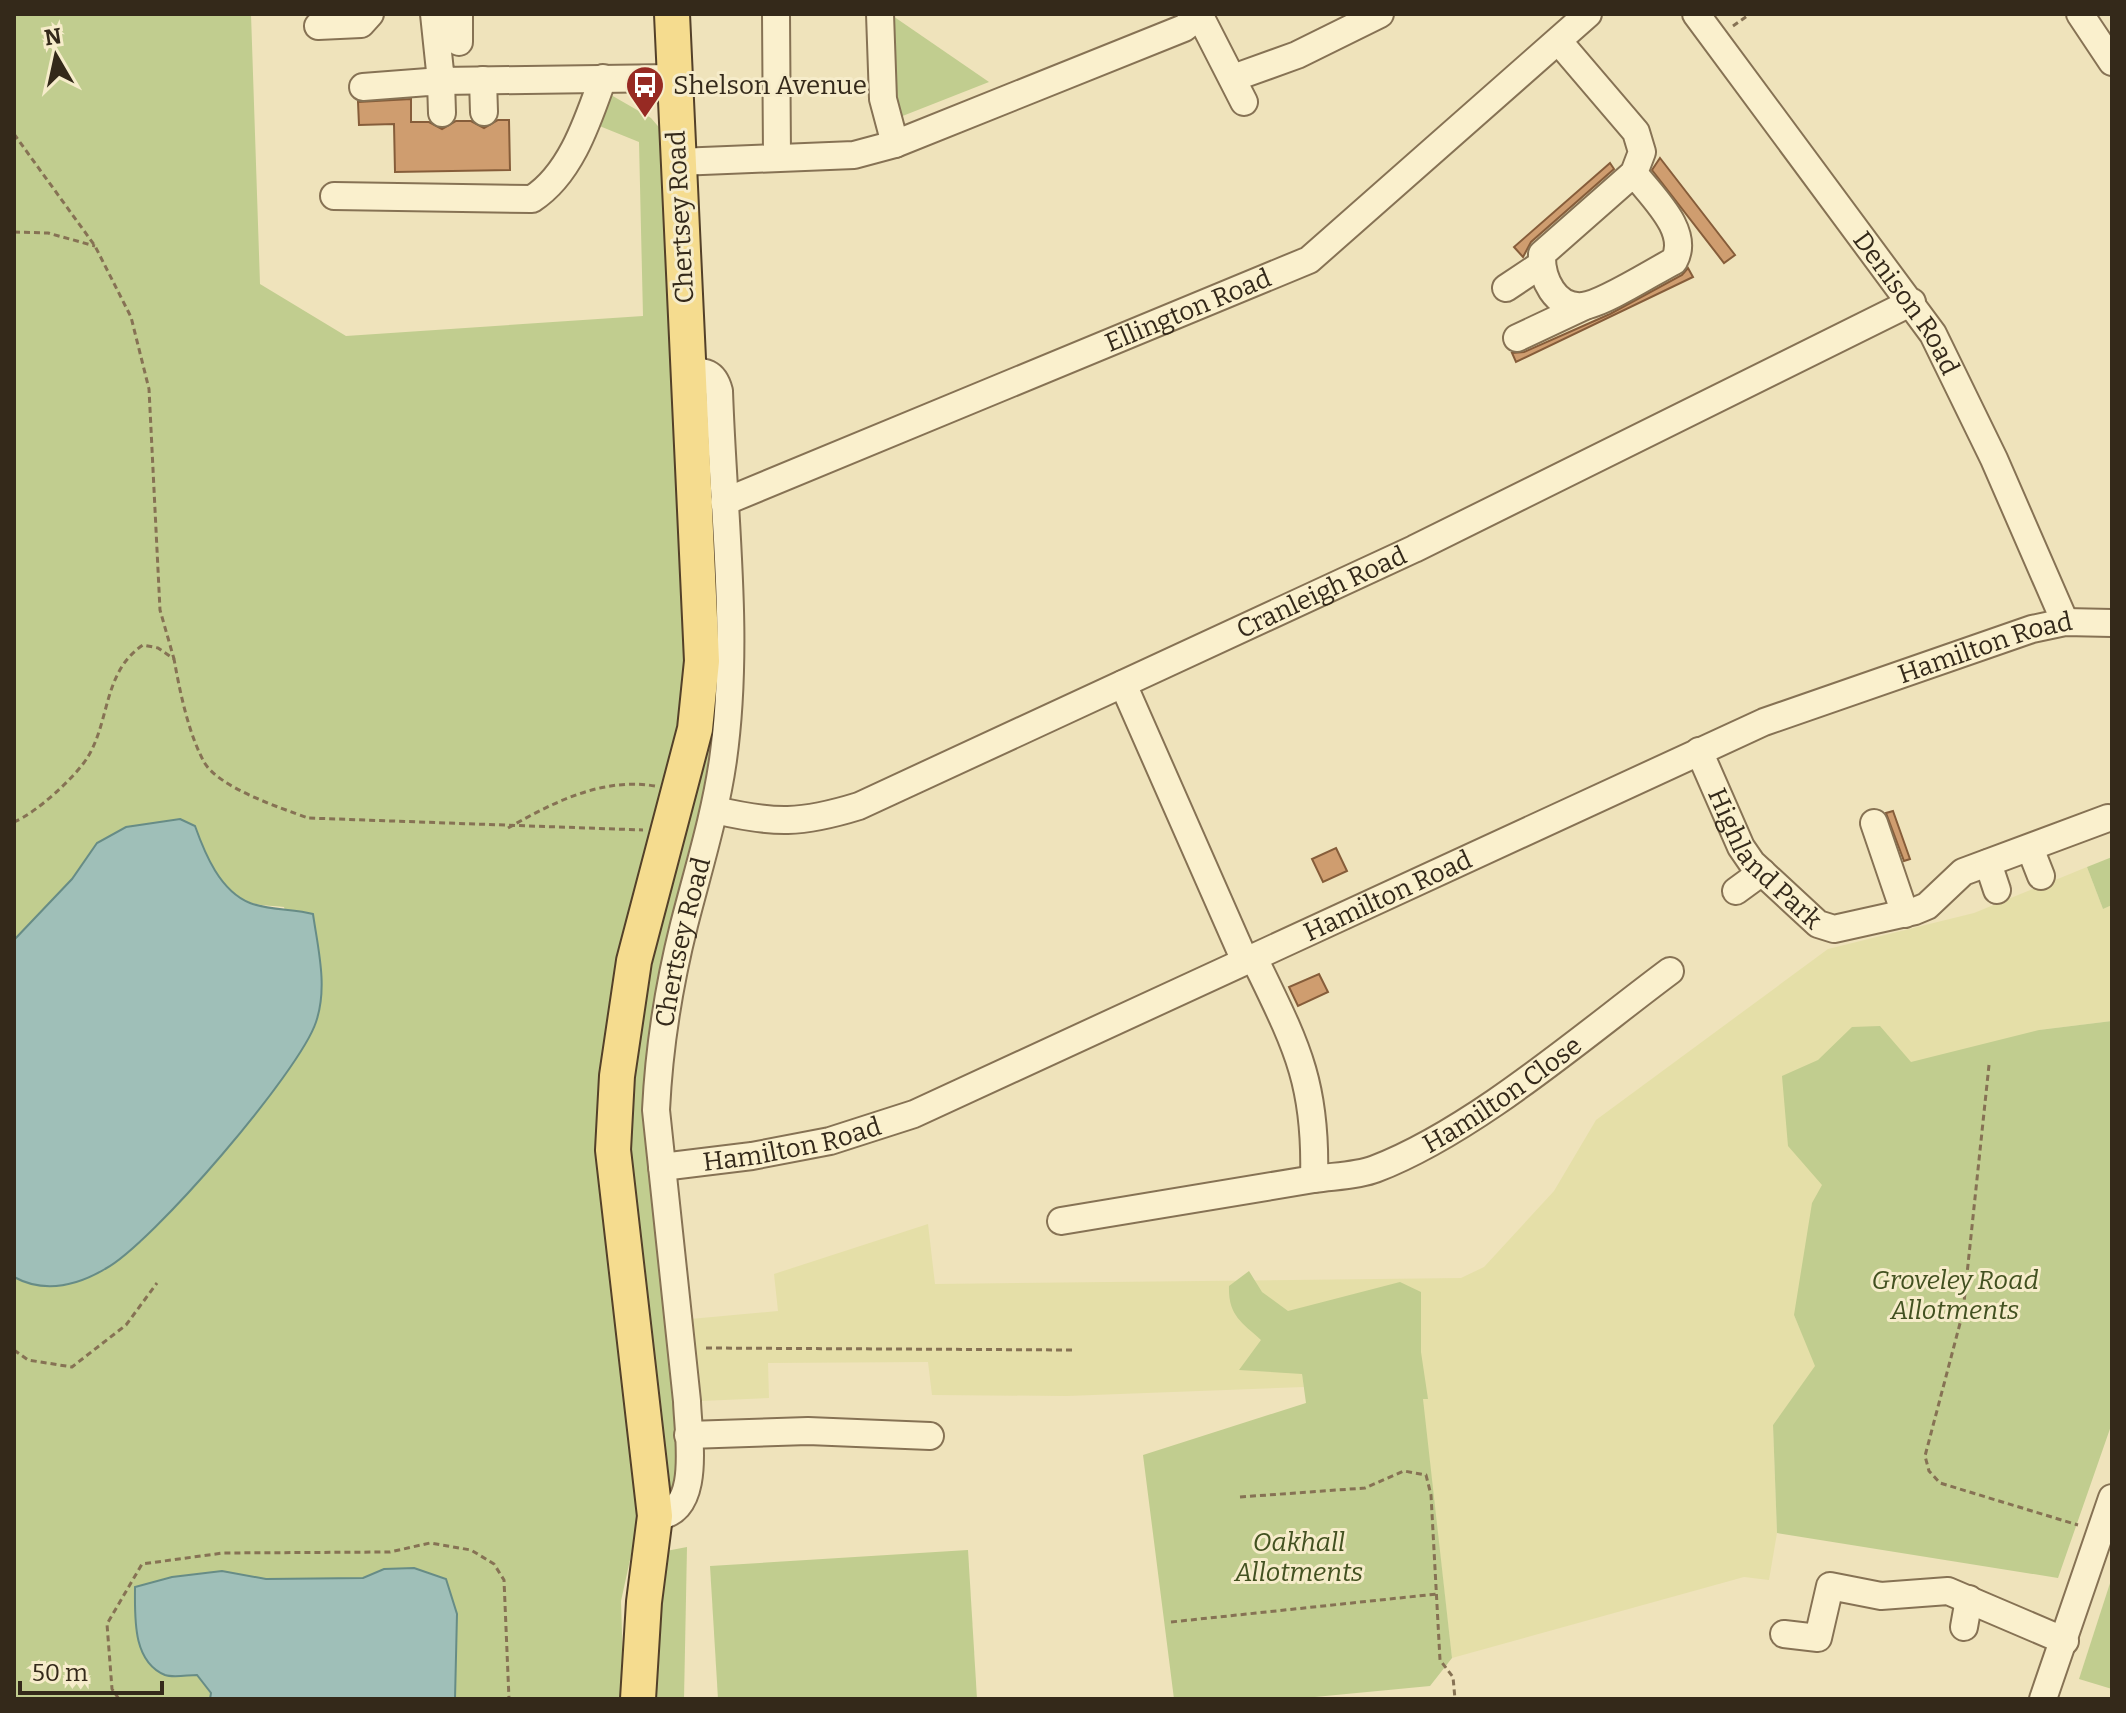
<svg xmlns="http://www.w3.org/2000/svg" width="2126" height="1713" viewBox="0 0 2126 1713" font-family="Bitter,serif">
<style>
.farmland{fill:#e5dfa8}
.green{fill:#c1cd8f}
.water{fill:#9fbfb8;stroke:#678c86;stroke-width:2}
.building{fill:#cf9d6f;stroke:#865d3a;stroke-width:2}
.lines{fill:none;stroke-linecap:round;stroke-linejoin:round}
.minor-casing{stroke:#867254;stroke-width:30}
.major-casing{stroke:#534029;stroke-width:38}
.path{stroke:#867254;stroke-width:3;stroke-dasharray:6 4;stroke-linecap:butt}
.minor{stroke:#faf0cd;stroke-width:26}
.major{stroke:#f5dc8f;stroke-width:34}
.labels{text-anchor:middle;stroke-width:6;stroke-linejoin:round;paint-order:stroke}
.poi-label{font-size:26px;fill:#34291a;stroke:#f6ecca;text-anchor:start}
.street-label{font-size:26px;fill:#34291a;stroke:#f6ecca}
.park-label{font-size:26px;font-style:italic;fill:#425120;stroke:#f6ecca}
</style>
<rect width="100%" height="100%" fill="#efe3bb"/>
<path class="farmland" d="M2087,867l16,42 9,-4v116l-73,9 -245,285 22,51 -43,59 4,108 -8,47 -25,-3 -292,81 -30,-260 6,1 -126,-24 2,12 -237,9 -135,-1 -4,-33 -160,1 1,35 -68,3 -11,-82 88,-8 -4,-37 154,-50 7,60 526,-6 23,-11 70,-76 42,-71 232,-171 146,-36z"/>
<g class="green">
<path d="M14,14h237l9,270 86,52 297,-20 -4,-174 -42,-17 14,-30 40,23 12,14 28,563 -73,316 23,467 -4,50 -16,73 3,98h-169l2,-85 -11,-35 -62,-10 -21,9 -97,1 -44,-8 -50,6 -36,10 30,89 31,-2 14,20 -1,5h-196v-422l127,-35 128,-146 47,-72 -32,-117c-10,-1 -22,-1 -32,-4 -31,-9 -47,-50 -57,-76l-98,16 -25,36 -58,61z"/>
<path d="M888,14h2l99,68 -89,35z"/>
<path d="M708,372l16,384 -61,280 19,470 -33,-19 -36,-337 65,-359z"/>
<path d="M2112,857v48l-9,4 -16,-42z"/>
<path d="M2112,1021v402l-54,155 -281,-45 -4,-108 42,-59 -21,-51 18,-112 10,-18 -34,-39 -6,-70 36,-16 34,-33 28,-1 31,36 128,-32z"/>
<path d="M1249,1271l13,21 26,19 112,-29 21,10v60l7,47h-5l29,259 -22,28 -136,13h-120l-31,-244 163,-52 -4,-29 -63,-4 22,-30c-20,-18 -33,-25 -32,-54z"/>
<path d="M687,1547l-3,152h-39l-5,-143z"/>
<path d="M968,1550l9,149h-259l-8,-133z"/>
<path d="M2112,1577v112l-33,-10z"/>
</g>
<g class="water">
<path d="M180,819l15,7c10,28 25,65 55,77 18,7 44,6 63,11 5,35 15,73 3,108 -16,49 -164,222 -211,247 -29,17 -60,25 -91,8v-337l58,-61 25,-36 29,-16z"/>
<path d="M414,1568l32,11 11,35 -2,85h-245l1,-6 -14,-18c-9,0 -24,3 -32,0 -33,-14 -30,-58 -30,-88l37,-10 50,-6 44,8 97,-1 21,-9z"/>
</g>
<g class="building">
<path d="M411,99v23h18l13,7 14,-8h15l13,7 14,-8h11l1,50 -115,2 -1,-48 -35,1 -1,-23z"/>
<path d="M1660,158l75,97 -11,8 -72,-93z"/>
<path d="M1610,163l4,6 -83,73 -8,15 -9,-10z"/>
<path d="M1688,268l5,9 -177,85 -4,-9 12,-1 86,-38 72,-39z"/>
<path d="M1893,811l17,48 -6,2 -18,-48z"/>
<path d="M1336,848l11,23 -24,11 -11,-23z"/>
<path d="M1319,974l9,18 -30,14 -9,-19z"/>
</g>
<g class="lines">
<defs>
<g id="minor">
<path d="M434,14l7,67 232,-3"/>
<path d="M776,14l1,142"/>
<path d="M880,14l3,85 12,45"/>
<path d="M1199,14l45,88"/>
<path id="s1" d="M1696,14l237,320 61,125 71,163"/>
<path d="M2080,14l32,48"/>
<path d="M318,26l43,-2 9,-10"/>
<path d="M459,42v-28"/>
<path d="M1560,43l76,89 6,20 -8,21 -92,81c-1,24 13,55 41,52 20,-2 71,-35 91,-45 17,-30 -23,-65 -40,-88"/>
<path d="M1233,78l64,-23 83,-41"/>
<path d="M483,80l1,32"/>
<path d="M363,87l78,-6 1,32"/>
<path d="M678,162l176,-7 41,-11 289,-116 9,-7 2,-7"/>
<path d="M334,196l198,3c39,-25 56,-79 71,-121"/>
<path d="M1506,288l36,-24"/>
<path d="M1517,338l68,-32"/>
<path id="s2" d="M724,502l585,-242 279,-246"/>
<path d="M1123,684l122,277"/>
<path id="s3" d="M1699,751l42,96 11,16 66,61 16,5 81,-18 12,-5 36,-34 145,-54"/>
<path id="s4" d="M715,810c60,14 86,14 144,-4l555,-257 498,-247"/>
<path d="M1874,823l31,91"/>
<path d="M2030,848l11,28"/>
<path d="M1988,863l9,27"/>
<path d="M1736,891l26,-19"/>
<path id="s5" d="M1254,958c41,85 63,123 60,221 20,-3 43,-3 61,-10 99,-38 209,-134 295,-198"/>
<path id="s6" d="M662,1167l90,-11 78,-15 84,-27 850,-392 268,-93 33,-7 47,1"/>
<path d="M1061,1221l253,-42"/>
<path d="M688,1435l120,-4 122,5"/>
<path id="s7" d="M655,1516c48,-1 33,-80 32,-115l-31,-291c3,-62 13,-125 28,-185 14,-55 31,-109 39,-165 17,-122 0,-247 -4,-369 -5,-19 -14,-20 -32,-19"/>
<path d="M1964,1627l5,-28"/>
<path d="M1784,1634l34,4 12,-52 51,10 67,-5 117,50"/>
<path d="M2043,1699l69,-201"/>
</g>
<path id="major" d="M638,1699l6,-97 11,-86 -42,-366 4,-74 17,-115 61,-232 7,-68 -30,-647"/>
</defs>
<use href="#minor" class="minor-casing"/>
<use href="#major" class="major-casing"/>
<g class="path">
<path d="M1733,26l17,-12"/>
<path d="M14,134l81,112 36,71 18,72 11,221 14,49"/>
<path d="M14,232l34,1 47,13"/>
<path d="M14,822c22,-9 63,-46 75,-67 21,-37 15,-84 54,-110l15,3 16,11c6,33 14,73 30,103 15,26 77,46 104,56l335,12"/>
<path d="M508,828c44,-25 94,-51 147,-42"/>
<path d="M1989,1065l-26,247 -38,144 4,15 11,12 138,42"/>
<path d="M706,1348l368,2"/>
<path d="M14,1350l14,10 44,7 54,-42 31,-42"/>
<path d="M1240,1497l125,-9 39,-17 22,4 5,20 9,165 13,17 2,22"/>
<path d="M1171,1622l266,-28"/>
<path d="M119,1699l-7,-10 -5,-65 35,-60 81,-11 167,-1 40,-9 41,7 23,14 10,16 5,119"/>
</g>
<use href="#minor" class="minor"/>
<use href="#major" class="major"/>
</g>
<defs>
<symbol id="bus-pin" viewBox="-11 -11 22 30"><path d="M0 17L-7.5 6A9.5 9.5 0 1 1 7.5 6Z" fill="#972a23" stroke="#f6ecca"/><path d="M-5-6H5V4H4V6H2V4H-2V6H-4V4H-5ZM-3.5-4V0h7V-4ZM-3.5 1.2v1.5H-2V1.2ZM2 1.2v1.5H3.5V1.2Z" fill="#fff"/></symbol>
</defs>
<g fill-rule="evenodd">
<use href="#bus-pin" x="623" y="63" width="44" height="60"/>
</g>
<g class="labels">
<g class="poi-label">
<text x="673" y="94">Shelson Avenue</text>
</g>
<g class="street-label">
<text transform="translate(680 217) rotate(-93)" y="9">Chertsey Road</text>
<text dy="9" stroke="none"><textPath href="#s1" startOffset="358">Denison Road</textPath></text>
<text dy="9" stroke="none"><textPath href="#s2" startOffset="502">Ellington Road</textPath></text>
<text dy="9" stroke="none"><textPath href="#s4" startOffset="656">Cranleigh Road</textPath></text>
<text dy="9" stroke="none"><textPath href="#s6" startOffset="1428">Hamilton Road</textPath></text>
<text dy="9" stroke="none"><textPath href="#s3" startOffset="128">Highland Park</textPath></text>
<text dy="9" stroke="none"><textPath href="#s6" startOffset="780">Hamilton Road</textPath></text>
<text dy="9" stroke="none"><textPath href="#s7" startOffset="596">Chertsey Road</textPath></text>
<text dy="9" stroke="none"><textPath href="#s5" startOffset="442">Hamilton Close</textPath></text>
<text dy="9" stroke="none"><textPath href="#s6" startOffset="132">Hamilton Road</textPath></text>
</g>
<g class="park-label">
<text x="1955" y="1289">Groveley Road<tspan x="1955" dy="30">Allotments</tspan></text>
<text x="1299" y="1551">Oakhall<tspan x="1299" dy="30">Allotments</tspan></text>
</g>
</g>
<rect width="2126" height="1713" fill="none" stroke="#34291a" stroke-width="32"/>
<g transform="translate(56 56) rotate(351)" stroke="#f6ecca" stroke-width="6" paint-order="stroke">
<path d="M0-6L14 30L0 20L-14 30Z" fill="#34291a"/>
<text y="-12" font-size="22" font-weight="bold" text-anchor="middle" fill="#34291a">N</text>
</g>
<path d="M20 1681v12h142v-12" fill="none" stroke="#34291a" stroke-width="4"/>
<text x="32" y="1681" font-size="24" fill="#34291a" stroke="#f6ecca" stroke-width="6" paint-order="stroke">50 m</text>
</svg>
